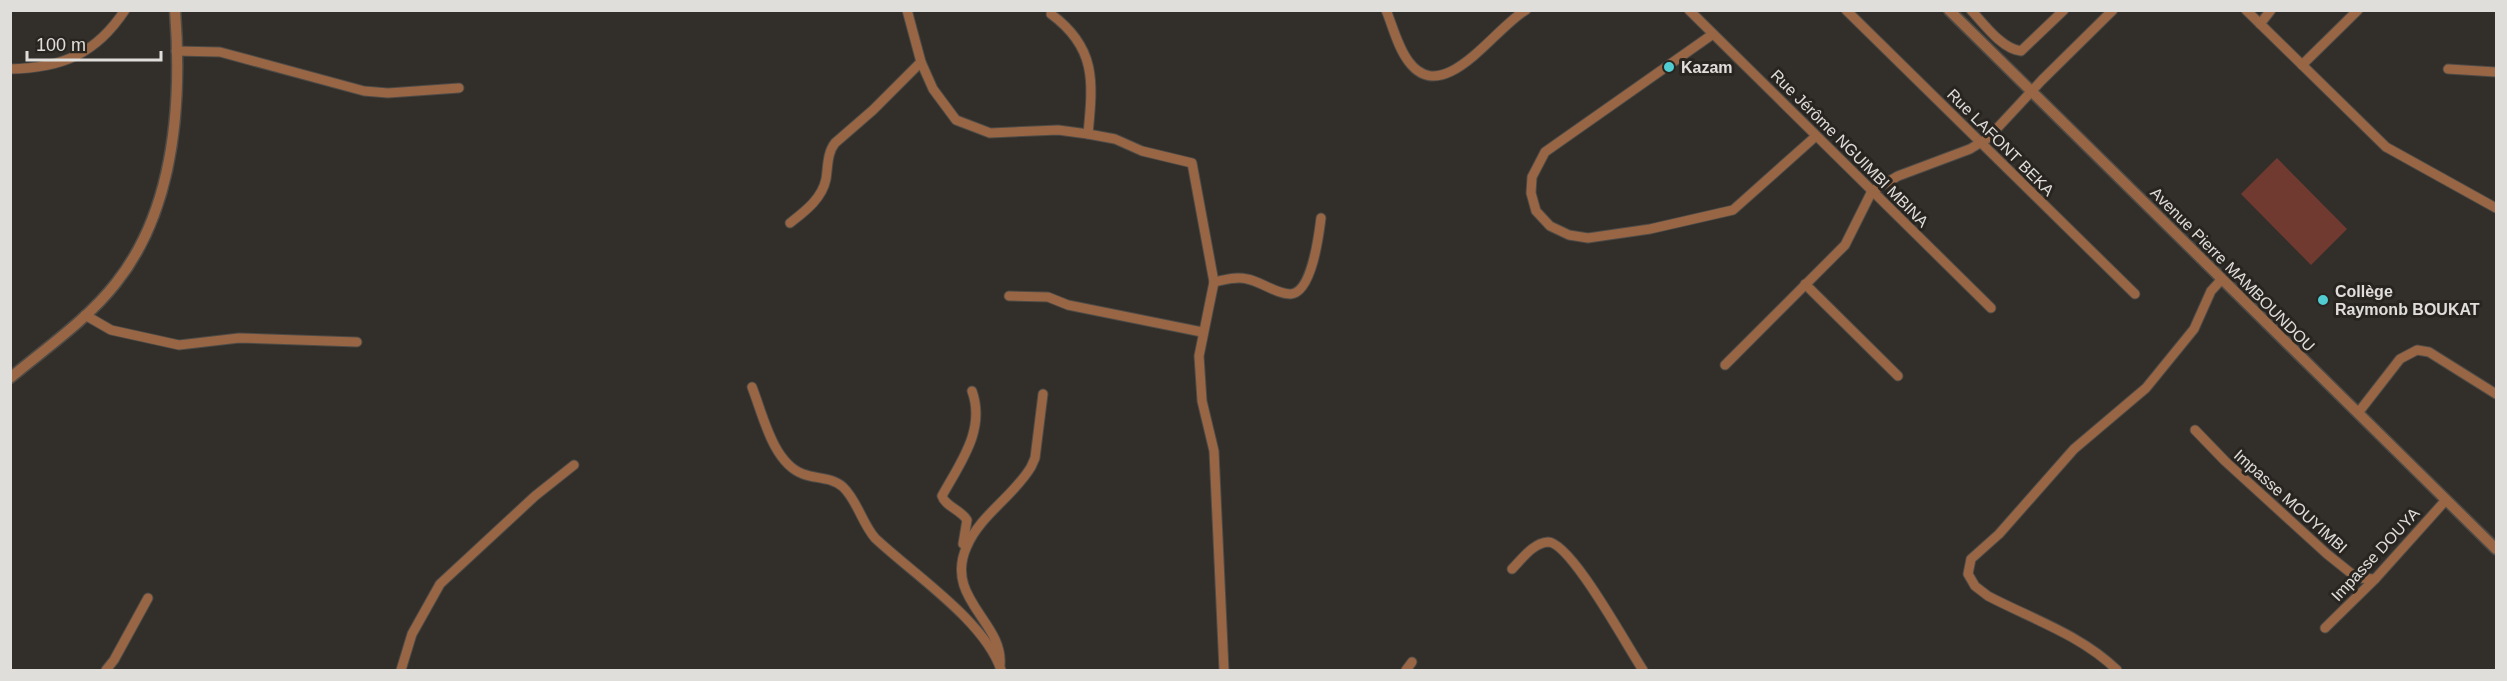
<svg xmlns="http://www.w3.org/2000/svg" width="2507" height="681" viewBox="0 0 2507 681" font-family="Arial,sans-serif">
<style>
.green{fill:#703a31}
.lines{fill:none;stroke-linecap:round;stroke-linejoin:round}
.minor-casing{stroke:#4e4b47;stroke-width:11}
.tertiary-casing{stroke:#4e4b47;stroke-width:13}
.minor{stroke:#986644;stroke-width:9}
.tertiary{stroke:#986644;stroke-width:10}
.poi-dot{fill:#51ccd1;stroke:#282521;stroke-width:2}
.labels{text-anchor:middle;stroke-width:6;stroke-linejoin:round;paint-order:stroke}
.poi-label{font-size:16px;font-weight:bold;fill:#e0dedb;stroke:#282521;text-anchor:start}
.street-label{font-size:16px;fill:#e0dedb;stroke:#282521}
</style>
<rect width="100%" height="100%" fill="#322f2b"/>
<path class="green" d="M2277,158l70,71 -36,36 -70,-71z"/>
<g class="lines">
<defs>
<g id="minor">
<path d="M907,10l14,52 12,27 23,31 34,13 68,-3 30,4 27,5 27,12 50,12 22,119 -15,74 3,45 12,50 10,219"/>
<path d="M1386,10c7,17 12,38 23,52 35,46 86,-35 117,-52"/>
<path d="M1689,10l302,298"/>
<path d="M1846,10l289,284"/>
<path d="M1971,10c13,14 31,39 50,41l43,-41"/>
<path d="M2246,10l140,137 110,61"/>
<path d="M1051,14c46,34 42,68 37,120"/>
<path d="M2260,24l11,-14"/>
<path d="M1713,34l-168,118 -13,25 -1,16 5,18 14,15 19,9 19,3 62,-9 83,-19 83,-74"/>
<path d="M176,51l44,1 144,39 24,2 71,-5"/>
<path d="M2302,65l56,-55"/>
<path d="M10,69c52,-1 86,-15 115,-59"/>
<path d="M2448,69l48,3"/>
<path d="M790,223c14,-11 32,-24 36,-44 2,-12 1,-26 9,-36l38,-33 48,-48"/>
<path d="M1214,282c11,-2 22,-6 33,-3 13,2 31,16 44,15 21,-2 28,-60 30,-76"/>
<path d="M1805,284l93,92"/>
<path d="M1009,296l39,1 20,8 134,27"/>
<path d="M85,315l26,15 68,15 60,-7 118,4"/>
<path d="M1725,365l120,-120 27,-54 26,-15 72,-27 18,-11 54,-58 71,-70"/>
<path d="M752,387c11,28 21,76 51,87 13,5 29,3 40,13 14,13 19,36 32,51 38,36 110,83 126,132"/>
<path d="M2358,413l42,-54 17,-9 12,2 67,42"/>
<path d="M2195,430l30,31 102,93 30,24 18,1"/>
<path d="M963,544l4,-24c-6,-10 -22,-14 -25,-24 18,-33 44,-66 30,-105"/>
<path d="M1512,569c10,-10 21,-26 36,-27 23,0 80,106 95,128"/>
<path d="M2325,628l50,-49 70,-78"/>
<path d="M1000,665c4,-43 -57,-67 -33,-119 14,-32 46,-49 64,-79l4,-9 8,-64"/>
<path d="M106,670l8,-10 34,-62"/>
<path d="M401,670l11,-36 28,-50 95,-88 39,-31"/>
<path d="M1406,670l6,-8"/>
<path d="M2117,670c-36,-35 -85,-51 -129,-74l-13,-10 -7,-12 3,-15 28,-25 75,-85 72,-61 48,-59 17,-38 11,-12"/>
</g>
<g id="tertiary">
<path d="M1949,10l547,539"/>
<path d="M10,378c36,-30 78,-59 106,-95 59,-74 66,-182 59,-273"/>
</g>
</defs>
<use href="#minor" class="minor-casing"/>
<use href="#tertiary" class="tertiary-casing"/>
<use href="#minor" class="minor"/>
<use href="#tertiary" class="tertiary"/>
</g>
<g class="poi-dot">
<circle cx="1669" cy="67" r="6"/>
<circle cx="2323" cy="300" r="6"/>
</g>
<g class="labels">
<g class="poi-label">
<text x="1681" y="73">Kazam</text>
<text x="2335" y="297">Collège<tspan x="2335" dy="18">Raymonb BOUKAT</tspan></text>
</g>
<g class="street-label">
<text transform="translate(2001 142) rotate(45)" y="6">Rue LAFONT BEKA</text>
<text transform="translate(1850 148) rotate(45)" y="6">Rue Jérôme NGUIMBI MBINA</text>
<text transform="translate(2233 269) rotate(45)" y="6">Avenue Pierre MAMBOUNDOU</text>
<text transform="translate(2291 501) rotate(42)" y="6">Impasse MOUYIMBI</text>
<text transform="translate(2375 554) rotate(-47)" y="6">Impasse DOUYA</text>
</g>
</g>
<rect width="2507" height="681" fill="none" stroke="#e0dedb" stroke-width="24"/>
<path d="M27 51v9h134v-9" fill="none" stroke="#e0dedb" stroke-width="3"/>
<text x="36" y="51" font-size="18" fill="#e0dedb" stroke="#282521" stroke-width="4.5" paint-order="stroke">100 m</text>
</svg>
